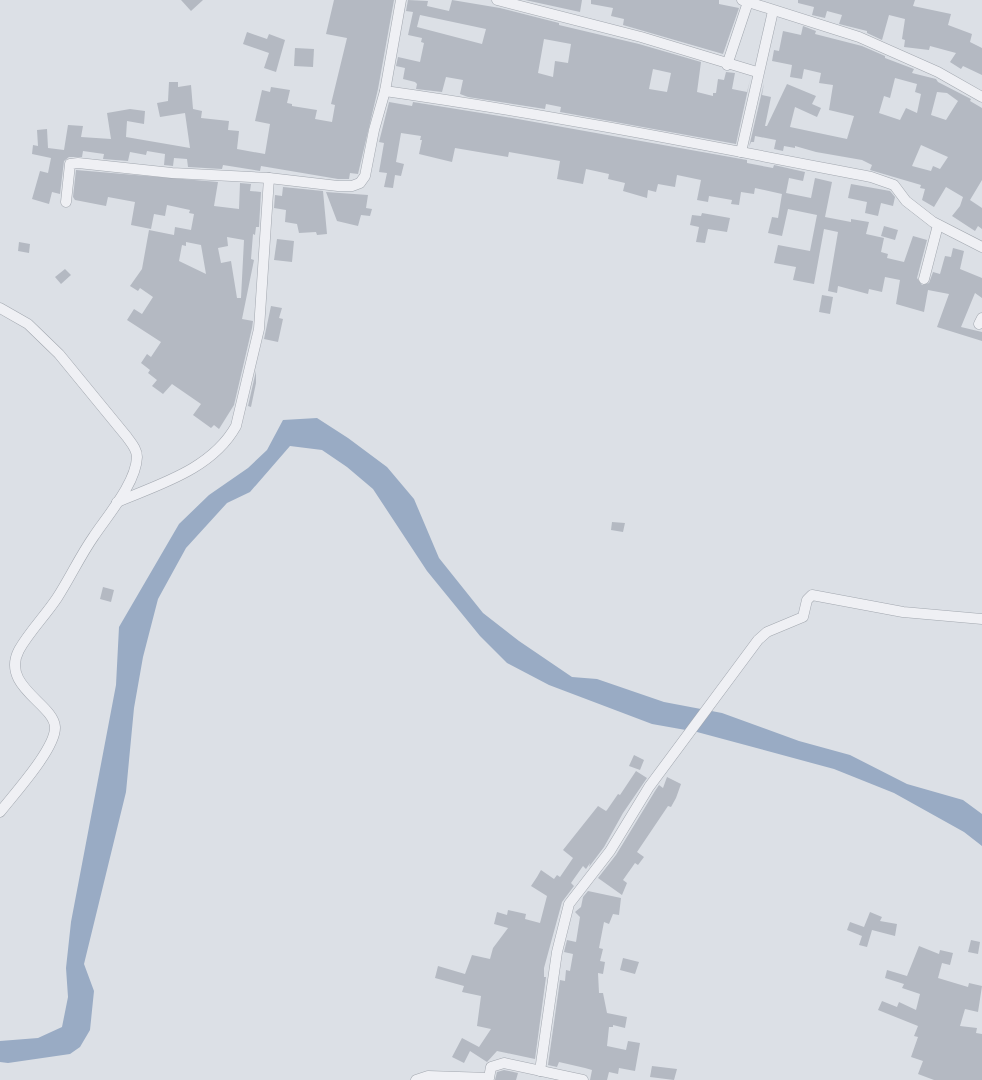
<svg xmlns="http://www.w3.org/2000/svg" width="982" height="1080" viewBox="0 0 982 1080" font-family="'Varela Round',sans-serif">
<style>
.water{fill:#99abc4}
.building{fill:#b4b9c2;fill-rule:evenodd}
.lines{fill:none;stroke-linecap:round;stroke-linejoin:round}
.minor-casing{stroke:#a2a7af;stroke-width:11}
.minor{stroke:#eff0f4;stroke-width:10}
</style>
<rect width="100%" height="100%" fill="#dce0e6"/>
<path class="water" d="M317,418l31,20 39,29 27,32 25,59 44,55 36,28 53,36 25,2 67,23 58,11 77,28 51,14 57,29 56,16 19,14v32l-18,-14 -70,-39 -60,-24 -137,-37 -45,-8 -103,-39 -42,-22 -27,-27 -53,-65 -54,-82 -26,-22 -25,-17 -32,-4 -40,46 -23,11 -41,45 -28,51 -15,58 -9,51 -8,84 -42,172 10,27 -4,39 -10,17 -10,7 -62,9 -8,-1v-21l38,-3 24,-11 6,-30 -2,-29 5,-46 45,-237 3,-58 60,-103 30,-29 39,-27 19,-18 16,-30z"/>
<g class="building">
<path d="M181,0h22l-12,11z"/>
<path d="M334,0h60l-16,89 -20,85 -8,-1 -1,6h-11l-77,-13 -1,5 -37,-6 -1,4 -34,-2 -1,-8 -13,-1 -1,8 -9,-1 1,-11 -18,-3 -1,4 -16,-3 -2,9 -25,-2 1,-5 -21,-3 -1,6h-13l-5,4 -4,33 -8,-2 -3,12 -17,-5 8,-28 8,2 3,-15 -19,-4 1,-9 5,1 -1,-16 10,-1 1,19 16,2 4,-25 15,1 -2,11 30,2 -4,-26 23,-4 15,2 -1,13 -17,-3 -1,16 64,11 -5,-35 -25,4 -3,-14 11,-2 1,-19h9v5l13,-2 2,24 9,2 -1,7 28,3 -1,9 11,1 -2,18 28,5 5,-30 -15,-3 7,-31 8,2 1,-5 19,3 -3,13 5,1v2l25,4 -2,9 17,3 3,-17 -4,-1 16,-66 -21,-4z"/>
<path d="M408,0l20,1 -1,5 22,5 3,-11 48,8 59,15v2l80,19 62,18 -4,30 16,4v-3h3l2,-14 6,1 2,-8 9,1 -3,16 15,3 3,-12 -14,64 -176,-32 1,-5 -15,-3 -1,5 -77,-12 -8,-3 3,-14 -17,-3 -4,15 -26,-3 1,-5 -2,-2 -12,-3 2,-11 -9,-2 2,-9 22,5 4,-19 -3,-1 1,-4 -14,-3 5,-23 -7,-1zM420,15l66,14 -4,15 -65,-17zM544,39l27,5 -3,19 -13,-2 -2,16 -15,-4zM653,69l18,4 -4,19 -18,-3z"/>
<path d="M525,0h57l-2,12z"/>
<path d="M591,0h128v4l20,4 -16,46 -100,-29 1,-6 -13,-3 2,-8 -22,-4z"/>
<path d="M798,0h117l-2,6 38,8 -3,11 24,9 -2,8 12,6v27l-19,-9 -2,3 -11,-7 6,-9 -26,-7 -1,4 -25,-3 1,-7 -3,-1 3,-20 -16,-4 -7,25 -15,-7v-2l-28,-7 3,-9 -15,-4 -2,7 -13,-3 2,-8 -16,-4z"/>
<path d="M803,26l13,5 -1,3 47,12 23,10v2l29,11 -2,4 24,6 2,3 33,17 -1,2 12,7v72l-12,20 12,8v21l-4,-3 -3,5 -23,-15 8,-10 3,-9 -17,-10 -12,20 -12,-7 3,-11 -5,-1 1,-3 -51,-15 2,-5 -10,-5 -46,-8 -21,-6v2l-11,-2 -1,5 -9,-2 2,-9 -21,-4 -1,6h-3l-2,5 15,-64 -2,12 9,2 -6,29h2l20,-42 29,12 -4,8 9,4 -4,9 -22,-10 -5,20 57,12 7,-23 -25,-6 4,-25 -14,-2 2,-10 -17,-4 -2,10 -12,-2 2,-12 -20,-4 2,-11 5,1 4,-20 18,4zM895,78l22,6 -2,8 6,2 -4,19 -11,-5 -6,12 -21,-7 5,-17 6,2zM937,92l10,1 11,8 -12,19 -15,-5zM921,145l27,12 -8,12 -7,-3 -2,5 -19,-5z"/>
<path d="M247,32l20,7 2,-5 16,6 -9,32 -12,-4 5,-15 -26,-9z"/>
<path d="M295,48l19,1 -1,18 -19,-1z"/>
<path d="M389,102l23,4 1,-4 93,15 241,43v3l26,5 1,-3 31,7 -2,9 -14,-3 -3,15 25,5 4,-20 17,4 -7,35 26,5v-3l18,3 -3,12 18,4 -3,14 7,2 -1,4 17,4 9,-26 14,4 -10,38 5,7 7,-2 4,-11 7,2 5,-18 6,1 2,-9 11,3 -4,18 22,9v20l-7,-5 -14,34 21,5v9l-45,-14 12,-33 -21,-4 -4,22 -28,-8 4,-24 -15,-3 -3,15 -13,-3 -1,5 -30,-8 -1,7 -9,-2 10,-59 -14,-3 -10,55 -21,-4 3,-13 -22,-4 4,-18 32,6 7,-36 -29,-6 -6,27 -14,-3 4,-16 6,1 4,-24 -27,-6 -1,6 -13,-2 -2,13 -8,-1 1,-4 -23,-4 -1,6 -11,-2 4,-20 -24,-5 -2,12 -17,-3 -2,8 -8,-2 -1,8 -24,-7 2,-8 -17,-4 1,-5 -23,-5 -3,15 -26,-5 3,-18 -51,-9 -1,5 -53,-9 -3,14 -33,-8 3,-14h-2l1,-4 -20,-3 -5,29 8,2 -3,12 -6,-1 -2,13 -9,-1 3,-14 -8,-1 5,-29 -5,-1z"/>
<path d="M76,170l142,12 -4,24 25,3 1,-26 11,1 -1,7 11,1 -2,35h-3l-1,8 -2,-1 -2,25 3,1 -12,59 11,2 -1,7 -18,77 -15,24 -5,-4 -3,3 -18,-13 8,-11 -29,-20 -9,10 -11,-8 5,-6 -9,-7 2,-3 -9,-7 6,-9 4,3 10,-15 -34,-22 7,-11 8,5 11,-17 -13,-9 -2,3 -8,-5 12,-17 7,-39 25,5 1,-8 16,3 3,-16 -5,-1 1,-3 -23,-5 -2,11 -11,-2 -3,15 -20,-4 4,-23 -27,-5 -2,9 -31,-6 -2,-3zM227,237l17,3 -3,58h-4l-6,-37 -10,2 -3,-15 10,-2zM186,242l15,3 5,29 -27,-13 3,-16 4,1z"/>
<path d="M851,184l39,7 5,6 -2,9 -12,-3 -3,13 -13,-3 2,-11 -19,-4z"/>
<path d="M283,187l40,4 4,43 -10,1 -1,-3 -17,1 -2,-9 -12,-2 1,-12 -12,-2 1,-13 7,1z"/>
<path d="M326,192l42,3 -2,13 6,1 -2,7 -9,-1 -3,11 -21,-5z"/>
<path d="M702,213l28,5 -3,14 -19,-3 -3,14 -9,-1 3,-15 -9,-2 2,-10 9,1z"/>
<path d="M884,226l14,4 -3,10 -14,-4z"/>
<path d="M277,239l17,2 -2,21 -18,-2z"/>
<path d="M19,242l11,2 -1,9 -11,-2z"/>
<path d="M65,269l6,6 -10,9 -6,-7z"/>
<path d="M822,295l11,2 -3,17 -11,-2z"/>
<path d="M271,306l11,2 -3,10 4,1 -5,23 -14,-3z"/>
<path d="M256,371v12l-5,24 -3,-1z"/>
<path d="M612,522l13,1 -2,9 -12,-2z"/>
<path d="M103,587l11,3 -3,12 -11,-3z"/>
<path d="M634,755l10,5 -4,10 -11,-4z"/>
<path d="M636,771l11,7 -24,35 -19,34 -15,20 1,-4 -4,6 -3,-3 -12,17 3,3 -12,16 -18,66v9h2l-11,82 -38,-8 -10,11 -17,-11 -6,12 -12,-6 10,-19 17,9 12,-18 -14,-3 4,-30 -19,-4 2,-6 -29,-8 3,-12 27,8 7,-19 18,4 3,-11 15,-20 -14,-4 3,-12 10,3 1,-5 18,4 -1,5 15,4 7,-27 -16,-10 6,-9 4,-7 13,9 3,-4 3,2 13,-19 -10,-8 35,-44 8,5 1,-1 11,-16 2,1z"/>
<path d="M667,777l14,7 -5,14 -5,9 -3,-1 -31,46 7,5 -6,8 -3,-2 -12,17 4,3 -5,12 -24,-17 18,-23 39,-64 4,-6 4,3z"/>
<path d="M588,891l33,7 -2,17 -6,-1 -4,10 -5,-2 -5,26 4,1 -3,12 5,1 -2,12 -5,-1 1,20h4l4,20 20,4 -2,11 -12,-3v2h-4l-2,19 19,4 2,-9 12,2 -5,28 -16,-3 -1,6 -9,-2 -2,8h-17l2,-10 -7,-2 -26,-6 -2,5 -9,-2 12,-85 5,1 1,-11 4,1 3,-17 -9,-2 3,-12 9,2 4,-25 -5,-5 6,-5 2,-10z"/>
<path d="M870,912l12,5 -2,4 17,3 -2,12 -23,-6 -5,17 -8,-2 3,-9 -15,-6 3,-8 14,5z"/>
<path d="M971,940l9,2 -2,12 -10,-2z"/>
<path d="M919,946l20,8 1,-4 13,3 -3,12 -8,-2 -4,15 30,9 1,-4 13,3 -4,26 -13,-3 -5,17 17,2 -1,5 6,1v46h-48l-16,-6 5,-13 -12,-4 7,-20 -4,-1 4,-10 -40,-16 4,-9 15,6 2,-5 17,8 4,-16 -18,-6 2,-4 -19,-6 2,-8 20,6z"/>
<path d="M623,958l16,4 -4,12 -15,-4z"/>
<path d="M652,1066l25,3 -3,11 -24,-3z"/>
<path d="M504,1070l14,3 -2,7h-21l2,-8z"/>
</g>
<g class="lines">
<defs>
<g id="minor">
<path d="M497,0l144,37 116,35"/>
<path d="M742,0l117,37 79,35 44,25"/>
<path d="M727,65l21,-63"/>
<path d="M385,91c163,23 325,55 486,86l23,8 12,16 27,21 49,25"/>
<path d="M741,152l32,-141"/>
<path d="M66,202l4,-38 8,-1 94,10 97,5 69,8h14l8,-3 5,-7 9,-46 11,-39 16,-91"/>
<path d="M924,279l14,-54"/>
<path d="M0,308l28,16 31,30 68,83c4,6 10,12 10,20 -1,26 -29,58 -43,79 -14,20 -24,42 -37,62 -12,18 -28,34 -38,52 -19,36 35,54 36,77 1,21 -41,67 -55,85"/>
<path d="M979,324l3,-6"/>
<path d="M117,502c43,-18 95,-33 119,-76l23,-97 10,-151"/>
<path d="M540,1071l17,-119 12,-48 41,-53 39,-64 109,-147 9,-8 36,-15 4,-17 5,-5 91,17 79,7"/>
<path d="M416,1080l12,-4 61,2 2,-11 13,-4 79,17"/>
</g>
</defs>
<use href="#minor" class="minor-casing"/>
<use href="#minor" class="minor"/>
</g>
</svg>
